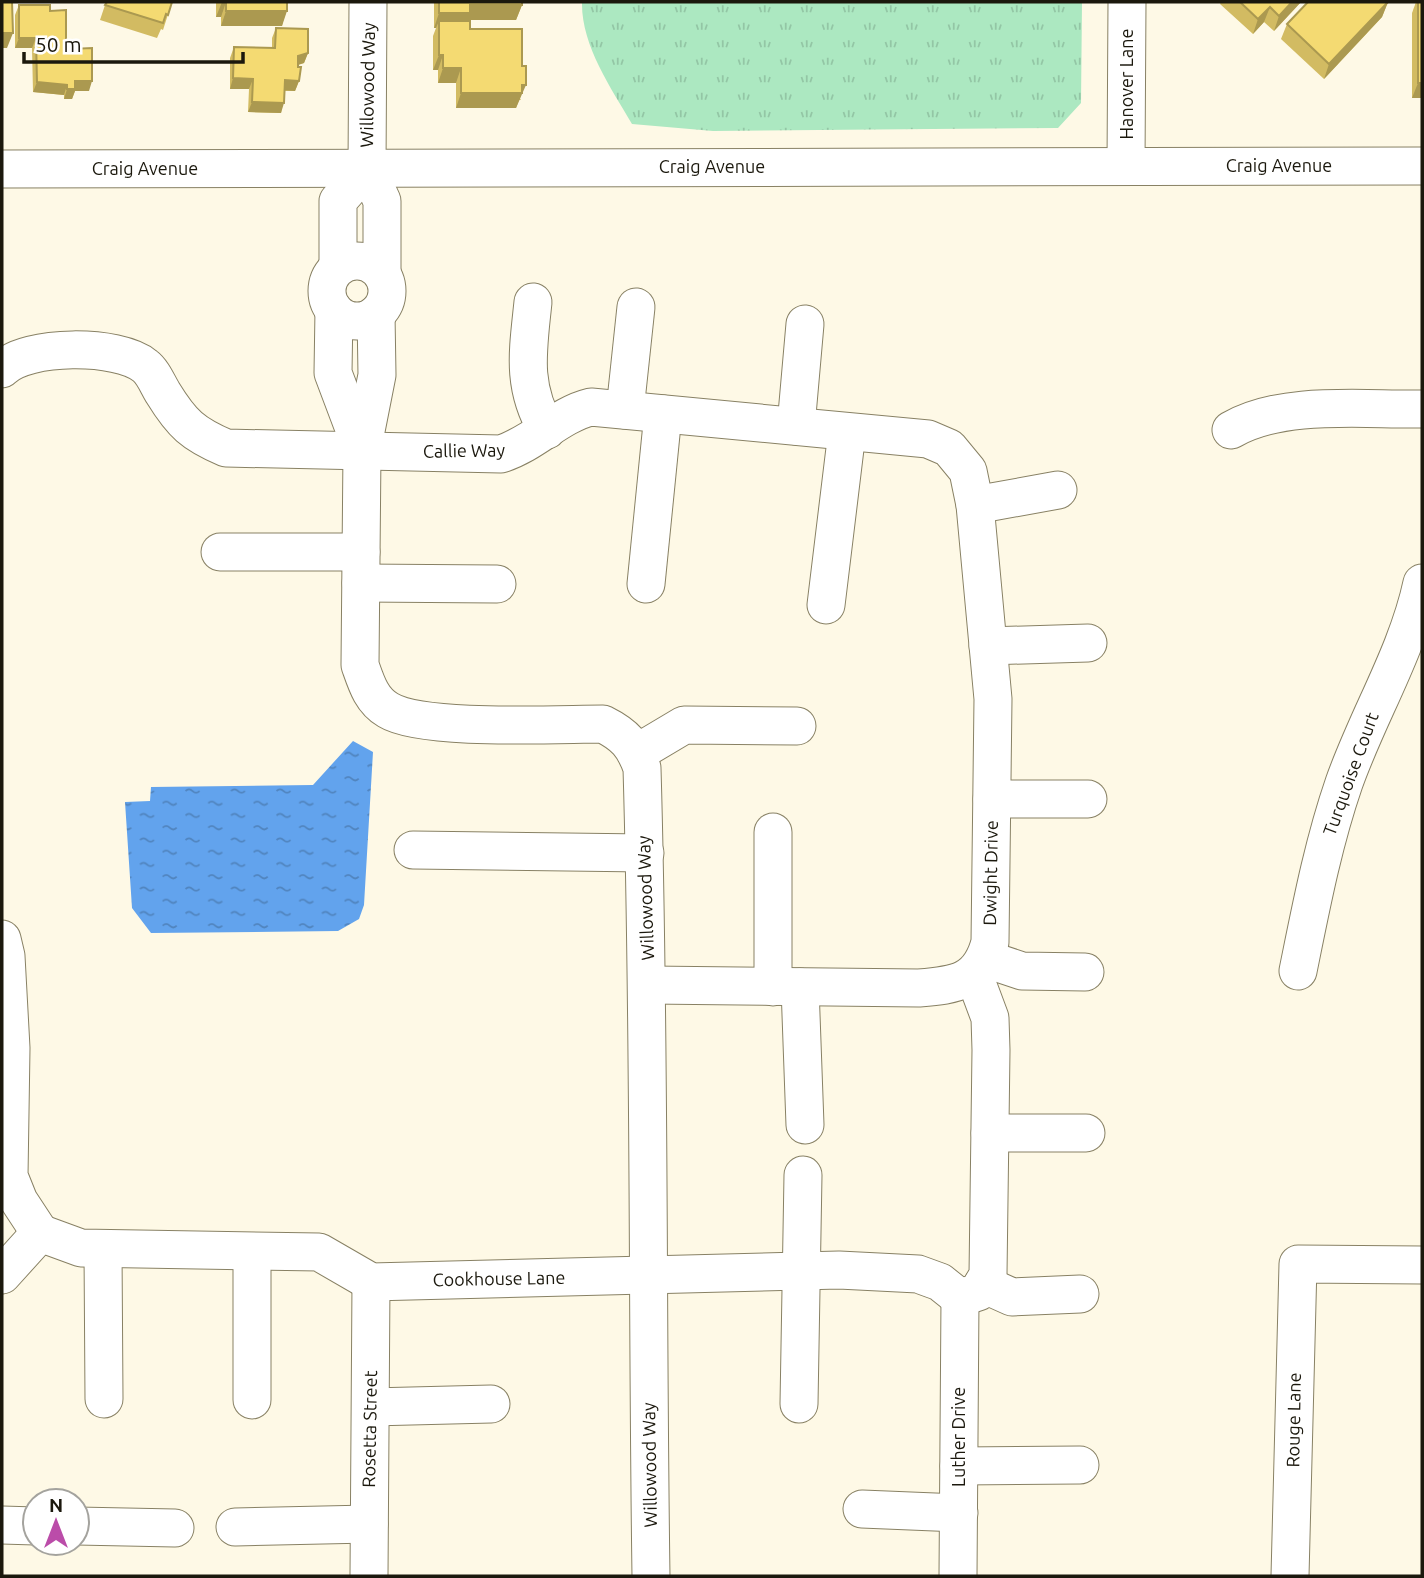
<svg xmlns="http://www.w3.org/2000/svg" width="1424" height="1578" viewBox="0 0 1424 1578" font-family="Ubuntu,sans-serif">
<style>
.grass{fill:url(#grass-tufts)}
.water{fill:url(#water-ripples)}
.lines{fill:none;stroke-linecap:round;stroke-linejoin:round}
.minor-casing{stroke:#888164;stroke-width:39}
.minor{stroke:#fff;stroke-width:37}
.wall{fill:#d2bb62}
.shaded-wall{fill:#ab9950}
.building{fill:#f4da72;stroke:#ab9950;stroke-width:2}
.labels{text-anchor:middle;stroke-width:6;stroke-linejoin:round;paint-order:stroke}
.street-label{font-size:18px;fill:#1b180d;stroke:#fff}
</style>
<defs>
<pattern id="grass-tufts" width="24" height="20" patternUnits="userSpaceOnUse" patternTransform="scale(1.75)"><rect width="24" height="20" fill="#ace8c1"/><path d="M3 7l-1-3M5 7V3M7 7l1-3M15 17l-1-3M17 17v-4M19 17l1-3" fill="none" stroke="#93c6a5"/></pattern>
<pattern id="water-ripples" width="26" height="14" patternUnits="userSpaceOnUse" patternTransform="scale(1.75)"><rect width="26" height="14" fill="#62a3ed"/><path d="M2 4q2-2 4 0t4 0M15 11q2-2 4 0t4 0" fill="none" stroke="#5084be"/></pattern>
</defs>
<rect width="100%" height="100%" fill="#fef9e6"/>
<path class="grass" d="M582,2h500l-1,101 -23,25 -345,3 -81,-7c-21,-36 -51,-79 -50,-122z"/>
<path class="water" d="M353,741l20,11 -9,153 -5,14 -21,12 -187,2 -19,-25 -7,-106 25,-1 1,-14 162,-2z"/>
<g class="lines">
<defs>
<g id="minor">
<path d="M368,2l-1,166 15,33v73"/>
<path d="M1126,165l1,-163"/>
<path d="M2,169l1420,-3"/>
<circle cx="357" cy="291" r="30"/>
<path d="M338,267v-66l29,-33"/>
<path d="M533,302c-5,49 -12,84 14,128"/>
<path d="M334,310l-1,63 29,77"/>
<path d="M376,314l1,61 -15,76 -2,214c6,17 11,35 28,45 34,21 169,14 215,14 22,11 31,21 39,44 8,269 5,539 9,808"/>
<path d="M2,369c25,-25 116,-25 143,-3 8,6 13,19 18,27 19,31 30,41 63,55l275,6c34,-11 57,-39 90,-47l337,32 21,9 19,23 7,34 18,194 -3,243c-10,40 -34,43 -71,46l-270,-3"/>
<path d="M625,410l11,-103"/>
<path d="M796,426l9,-102"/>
<path d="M1231,430c52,-30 132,-20 191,-21"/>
<path d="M975,505l83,-15"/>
<path d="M220,552h141"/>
<path d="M361,583l136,1"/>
<path d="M646,584l17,-170"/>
<path d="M826,605l21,-173"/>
<path d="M988,646l100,-3"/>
<path d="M637,753l47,-28 113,1"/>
<path d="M992,799h96"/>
<path d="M773,832v155"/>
<path d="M413,850l232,3"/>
<path d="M2,939l4,17 5,92 -2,128 10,25 21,32"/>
<path d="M986,959l36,12 63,1"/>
<path d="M1298,971c13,-64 25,-127 46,-188 24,-68 63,-130 78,-200"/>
<path d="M800,987l5,138"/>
<path d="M990,1133h96"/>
<path d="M40,1233l41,15 238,4 52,30 468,-12 79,4 22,8 20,16"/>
<path d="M103,1249l1,150"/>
<path d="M2,1275l38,-42"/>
<path d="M983,1284l29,13 68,-3"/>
<path d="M960,1298l18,-6 10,-17 3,-225 -1,-32 -16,-43"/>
<path d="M252,1400v-148"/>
<path d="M799,1404l4,-229"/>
<path d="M371,1407l120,-3"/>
<path d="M959,1466l121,-1"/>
<path d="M862,1509l97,4"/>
<path d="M2,1525l33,1"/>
<path d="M77,1526l98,2"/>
<path d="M235,1527l134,-3"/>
<path d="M369,1576l2,-294"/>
<path d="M958,1576l2,-278"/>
<path d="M1290,1576l8,-312 124,1"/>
</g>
</defs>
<use href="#minor" class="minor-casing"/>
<use href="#minor" class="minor"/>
</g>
<g class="wall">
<path d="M106,2h66l-9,28 -2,-1 -4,9 -57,-18z"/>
<path d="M216,2h71l-5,24h-61v-9h-5z"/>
<path d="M434,2h88v3l-6,15h-48l-1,1 3,8 51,71h-2l-3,8h-60v-25h-18v-13h-5v-34l3,-8h-2z"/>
<path d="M1221,2h80l-27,29 -10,-9 -11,12 -33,-30z"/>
<path d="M1388,2l-6,15 -58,62 -43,-40 6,-15z"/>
<path d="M1416,2h6v96h-10v-85z"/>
<path d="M19,5l31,6 21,38 18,42h-14l-3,8h-8v-4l-31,-3 -1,-44h-17v-33z"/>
<path d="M276,28l32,25 -4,10 -6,2 1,16 -4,10h-11l-3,22 -33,-1 1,-23h-19v-31l4,-11 38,1v-10z"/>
</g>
<g class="shaded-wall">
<path d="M222,2h4l-5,15h-5z"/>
<path d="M1292,2h9l-27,29 5,-15z"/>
<path d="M1388,2l-6,15 -58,62 5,-15z"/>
<path d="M470,5h52l-6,15h-48l-3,8 -26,-7 -3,7h-2l5,-15z"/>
<path d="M1270,7l-6,15 -11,12 5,-15z"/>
<path d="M226,11h61l-5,15h-61z"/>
<path d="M2,33h11l-6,15h-5z"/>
<path d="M19,38h17l-4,10h-17z"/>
<path d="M308,53l-4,10 -10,3 4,-10z"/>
<path d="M439,55h4l-5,15h-5z"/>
<path d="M443,68h18l-5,15h-18z"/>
<path d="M233,78l20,1 -4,10h-19z"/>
<path d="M285,80l14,1 -4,10 -14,-1z"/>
<path d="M75,81h17l-3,10h-14l-3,8h-8l3,-10z"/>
<path d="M37,82l30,3 -3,10 -31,-3z"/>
<path d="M1418,83h4v15h-10z"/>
<path d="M522,85h4l-10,23h-60l5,-15z"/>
<path d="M252,102l32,1 -3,10 -33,-1z"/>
</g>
<g class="building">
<path d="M2,2h10l1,31h-11z"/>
<path d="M107,2h65l-4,13 -2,-1 -3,9 -58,-18z"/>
<path d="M222,2h65v9h-61v-9z"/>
<path d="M439,2h83v3h-52v8h-31z"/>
<path d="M1240,2h52l-13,14 -9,-9 -12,12z"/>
<path d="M1308,2h80l-59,62 -42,-40z"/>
<rect x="1418" y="2" width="4" height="81"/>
<path d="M19,5h31v6l16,-1v30h5v9l21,-1v33h-17v8h-8v-4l-30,-3 -1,-44h-17z"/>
<path d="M439,21h31v8h52v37h4v19h-4v8h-61v-25h-18v-13h-4z"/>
<path d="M276,28l32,1v24l-10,3v11h3l-2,14 -14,-1 -1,23 -32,-1 1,-23 -20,-1 1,-31 41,1z"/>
</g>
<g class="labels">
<g class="street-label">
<text transform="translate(1127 84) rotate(-90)" y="6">Hanover Lane</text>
<text transform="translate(368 85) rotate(-89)" y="6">Willowood Way</text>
<text x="1279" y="172">Craig Avenue</text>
<text x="712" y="173">Craig Avenue</text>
<text x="145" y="175">Craig Avenue</text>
<text transform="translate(464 451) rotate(-1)" y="6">Callie Way</text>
<text transform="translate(1351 774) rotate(-70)" y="6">Turquoise Court</text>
<text transform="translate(991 873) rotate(-89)" y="6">Dwight Drive</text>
<text transform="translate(646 898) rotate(-92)" y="6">Willowood Way</text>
<text transform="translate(499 1279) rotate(-1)" y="6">Cookhouse Lane</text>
<text transform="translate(1294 1420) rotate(-89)" y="6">Rouge Lane</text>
<text transform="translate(370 1429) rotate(-89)" y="6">Rosetta Street</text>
<text transform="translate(959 1437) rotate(-90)" y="6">Luther Drive</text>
<text transform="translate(650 1465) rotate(-91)" y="6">Willowood Way</text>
</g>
</g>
<rect width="1424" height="1578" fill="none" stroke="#1b180d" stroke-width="7"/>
<g transform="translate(56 1522)"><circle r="33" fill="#ffffff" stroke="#a4a39e" stroke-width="2"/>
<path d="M0-5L12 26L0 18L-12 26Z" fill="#bb4ca9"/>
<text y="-10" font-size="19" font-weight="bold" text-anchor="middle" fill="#1b180d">N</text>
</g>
<path d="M24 52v10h219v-10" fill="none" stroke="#1b180d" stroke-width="3.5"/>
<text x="35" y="52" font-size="21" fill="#1b180d" stroke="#ffffff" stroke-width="5" paint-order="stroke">50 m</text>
</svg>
